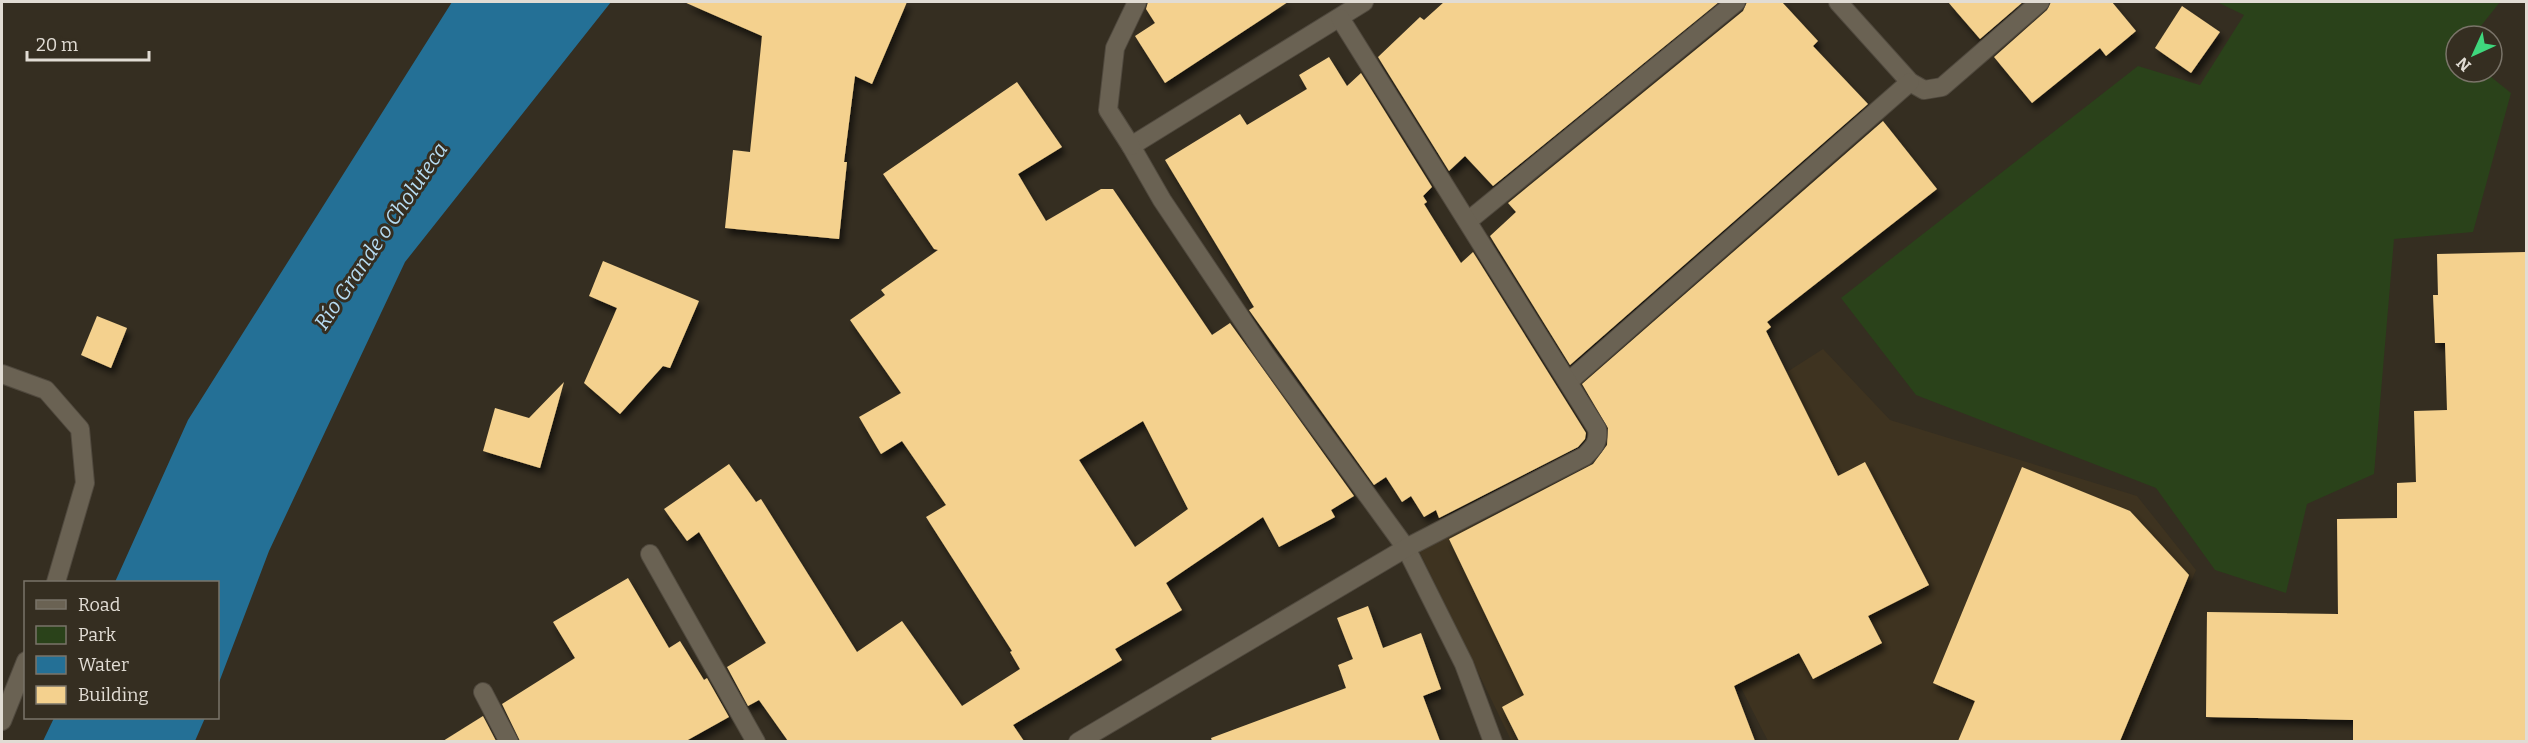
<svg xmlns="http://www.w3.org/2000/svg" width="2528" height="743" viewBox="0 0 2528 743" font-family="Bitter,serif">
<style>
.built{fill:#3e3320}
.green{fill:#2a421a}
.water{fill:#247096}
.building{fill:#f4d18e;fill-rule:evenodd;filter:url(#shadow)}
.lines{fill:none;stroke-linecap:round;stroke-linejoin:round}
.street-casing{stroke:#50493e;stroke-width:20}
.street{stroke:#6a6253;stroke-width:18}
.labels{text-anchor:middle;stroke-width:6;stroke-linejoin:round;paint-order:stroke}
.water-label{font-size:21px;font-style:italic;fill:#b6dbf1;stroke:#352e21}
</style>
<defs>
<filter id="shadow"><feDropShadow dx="3.5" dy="6" stdDeviation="3" flood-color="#0009"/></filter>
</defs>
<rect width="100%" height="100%" fill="#352e21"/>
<path class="built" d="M1823,349l67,71 247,76 59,74 -72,171h-356l-30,-59 -41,6 -138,53 -47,1 -93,-191 343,-163z"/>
<path class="green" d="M2217,2h283l-27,34h-17v36h29l26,21 -38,139 -79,7 -20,235 -67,30 -21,89 -71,-23 -59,-82 -240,-93 -75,-97 297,-232 62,19 44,-70z"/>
<g class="water">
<path d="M452,2h159l-206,260 -136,289 -51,134v-103h-103l73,-162z"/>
<path d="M54,718h151l-10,23h-152z"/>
</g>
<g class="building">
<path d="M684,2h223l-35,82 -17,-8 -11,86h3l-8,77 -114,-11 8,-78 17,2 12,-116z"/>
<path d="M1148,2h140l-123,81 -30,-47 20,-13 -9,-14z"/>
<path d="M1444,2h275l-226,184 -28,-30 -16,15 -71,-114 42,-40 4,3z"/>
<path d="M1747,2h35l36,39 -5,5 55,58 -298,261 -80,-129 26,-24 -8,-9 235,-192z"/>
<path d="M1948,2h75l-43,37z"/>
<path d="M2051,2h61l24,29 -30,25 -6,-8 -68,55 -38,-46 53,-47z"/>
<path d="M2182,6l38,26 -29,41 -36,-25z"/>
<path d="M1329,57l18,29 14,-13 71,114 -9,9 4,6 -3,2 37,59 12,-11 113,181 -1,6 -7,8 -139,71 -3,-8 -12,7 -13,-21 -9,6 -16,-25 -12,8 -125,-175 5,-3 -89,-147 75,-46 7,11 60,-36 -8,-14z"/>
<path d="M1017,82l45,65 -44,27 28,47 55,-32h12l99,146 18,-12 124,173 -23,14 4,7 -56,30 -16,-30 -97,66 16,27 -67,39 7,11 -109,65 11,16h-236l-29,-41 -11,6 -21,-39 39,-24 -67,-111 -12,9 -23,-32 65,-45 27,38 5,-3 96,153 45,-31 60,85 58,-37 -10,-17 2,-1 -86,-134 20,-12 -44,-64 -21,13 -22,-37 42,-24 -51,-73 35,-25 -4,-5 57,-40 -4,-1 -51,-75zM1143,421l45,88 -53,38 -56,-87z"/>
<path d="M1883,121l54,68 -170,133 4,5 -5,4 72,145 27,-14 64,123 -61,31 14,27 -69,36 -14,-26 -65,33 21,55h-236l-17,-34 22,-12 -75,-156 144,-75 14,-19 1,-17 -26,-44z"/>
<path d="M2526,252v489h-173v-21l-147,-3 1,-105 131,2 -1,-95 60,-1v-35l19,-1 -2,-71 33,-1 -2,-67h-10l-2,-48h5l-1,-41z"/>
<path d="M603,261l96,40 -29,67 -7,-2 -43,48 -36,-31 33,-75 -28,-12z"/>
<path d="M97,316l30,12 -16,40 -30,-13z"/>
<path d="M564,382l-24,86 -57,-17 12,-43 34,10z"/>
<path d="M2022,467l108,44 59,64 -69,166h-162l17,-40 -42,-18z"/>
<path d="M628,578l41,70 11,-7 24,39 3,-2 22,39 -43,24h-166l-18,-37 73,-46 -22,-36z"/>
<path d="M1368,606l15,42 38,-15 20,56 -18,7 17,45h-228l-1,-3 135,-50 -8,-23 15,-6 -16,-41z"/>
<path d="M483,716l13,25h-53z"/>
</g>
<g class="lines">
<defs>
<g id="street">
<path d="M1364,2l-233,144 31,54 103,154 141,194 58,116 29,78"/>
<path d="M1838,2l72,80 14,8 18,-3 98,-85"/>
<path d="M1131,146l-23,-36 7,-62 22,-46"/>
<path d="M1468,221l268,-219"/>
<path d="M2,374l44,16 34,39 5,54 -29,99"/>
<path d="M1568,382l342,-300"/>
<path d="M650,554l106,188"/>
<path d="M483,692l26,50"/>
<path d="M2,721l24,-60"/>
<path d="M1078,742l328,-194 179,-92c9,-9 14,-14 12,-27l-257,-411"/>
</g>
</defs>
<use href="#street" class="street-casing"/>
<use href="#street" class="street"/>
</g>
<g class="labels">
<g class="water-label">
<text transform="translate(381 236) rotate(-56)" y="7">Río Grande o Choluteca</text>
</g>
</g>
<rect width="2528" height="743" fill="none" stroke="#e1dcd4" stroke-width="6"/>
<rect x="24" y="581" width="195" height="138" fill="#352e21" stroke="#7a7469" stroke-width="1.5"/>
<rect x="36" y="600" width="30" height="9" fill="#6a6253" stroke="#7a7469" stroke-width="1.5"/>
<text x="78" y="611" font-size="18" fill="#e1dcd4">Road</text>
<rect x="36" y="626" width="30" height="18" fill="#2a421a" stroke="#7a7469" stroke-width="1.5"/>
<text x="78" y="641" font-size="18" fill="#e1dcd4">Park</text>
<rect x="36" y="656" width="30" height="18" fill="#247096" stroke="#7a7469" stroke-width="1.5"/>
<text x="78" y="671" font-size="18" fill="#e1dcd4">Water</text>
<rect x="36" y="686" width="30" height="18" fill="#f4d18e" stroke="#7a7469" stroke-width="1.5"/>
<text x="78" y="701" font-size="18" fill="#e1dcd4">Building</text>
<g transform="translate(2474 54) rotate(225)"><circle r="28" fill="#352e21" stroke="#7a7469" stroke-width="1.5"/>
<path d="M0-4.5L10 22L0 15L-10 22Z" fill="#3fd77d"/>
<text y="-9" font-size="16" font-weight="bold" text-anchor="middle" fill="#e1dcd4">N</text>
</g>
<path d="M27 51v9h122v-9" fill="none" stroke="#e1dcd4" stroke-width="3"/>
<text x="36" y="51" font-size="18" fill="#e1dcd4" stroke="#352e21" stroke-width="4.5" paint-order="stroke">20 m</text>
</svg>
